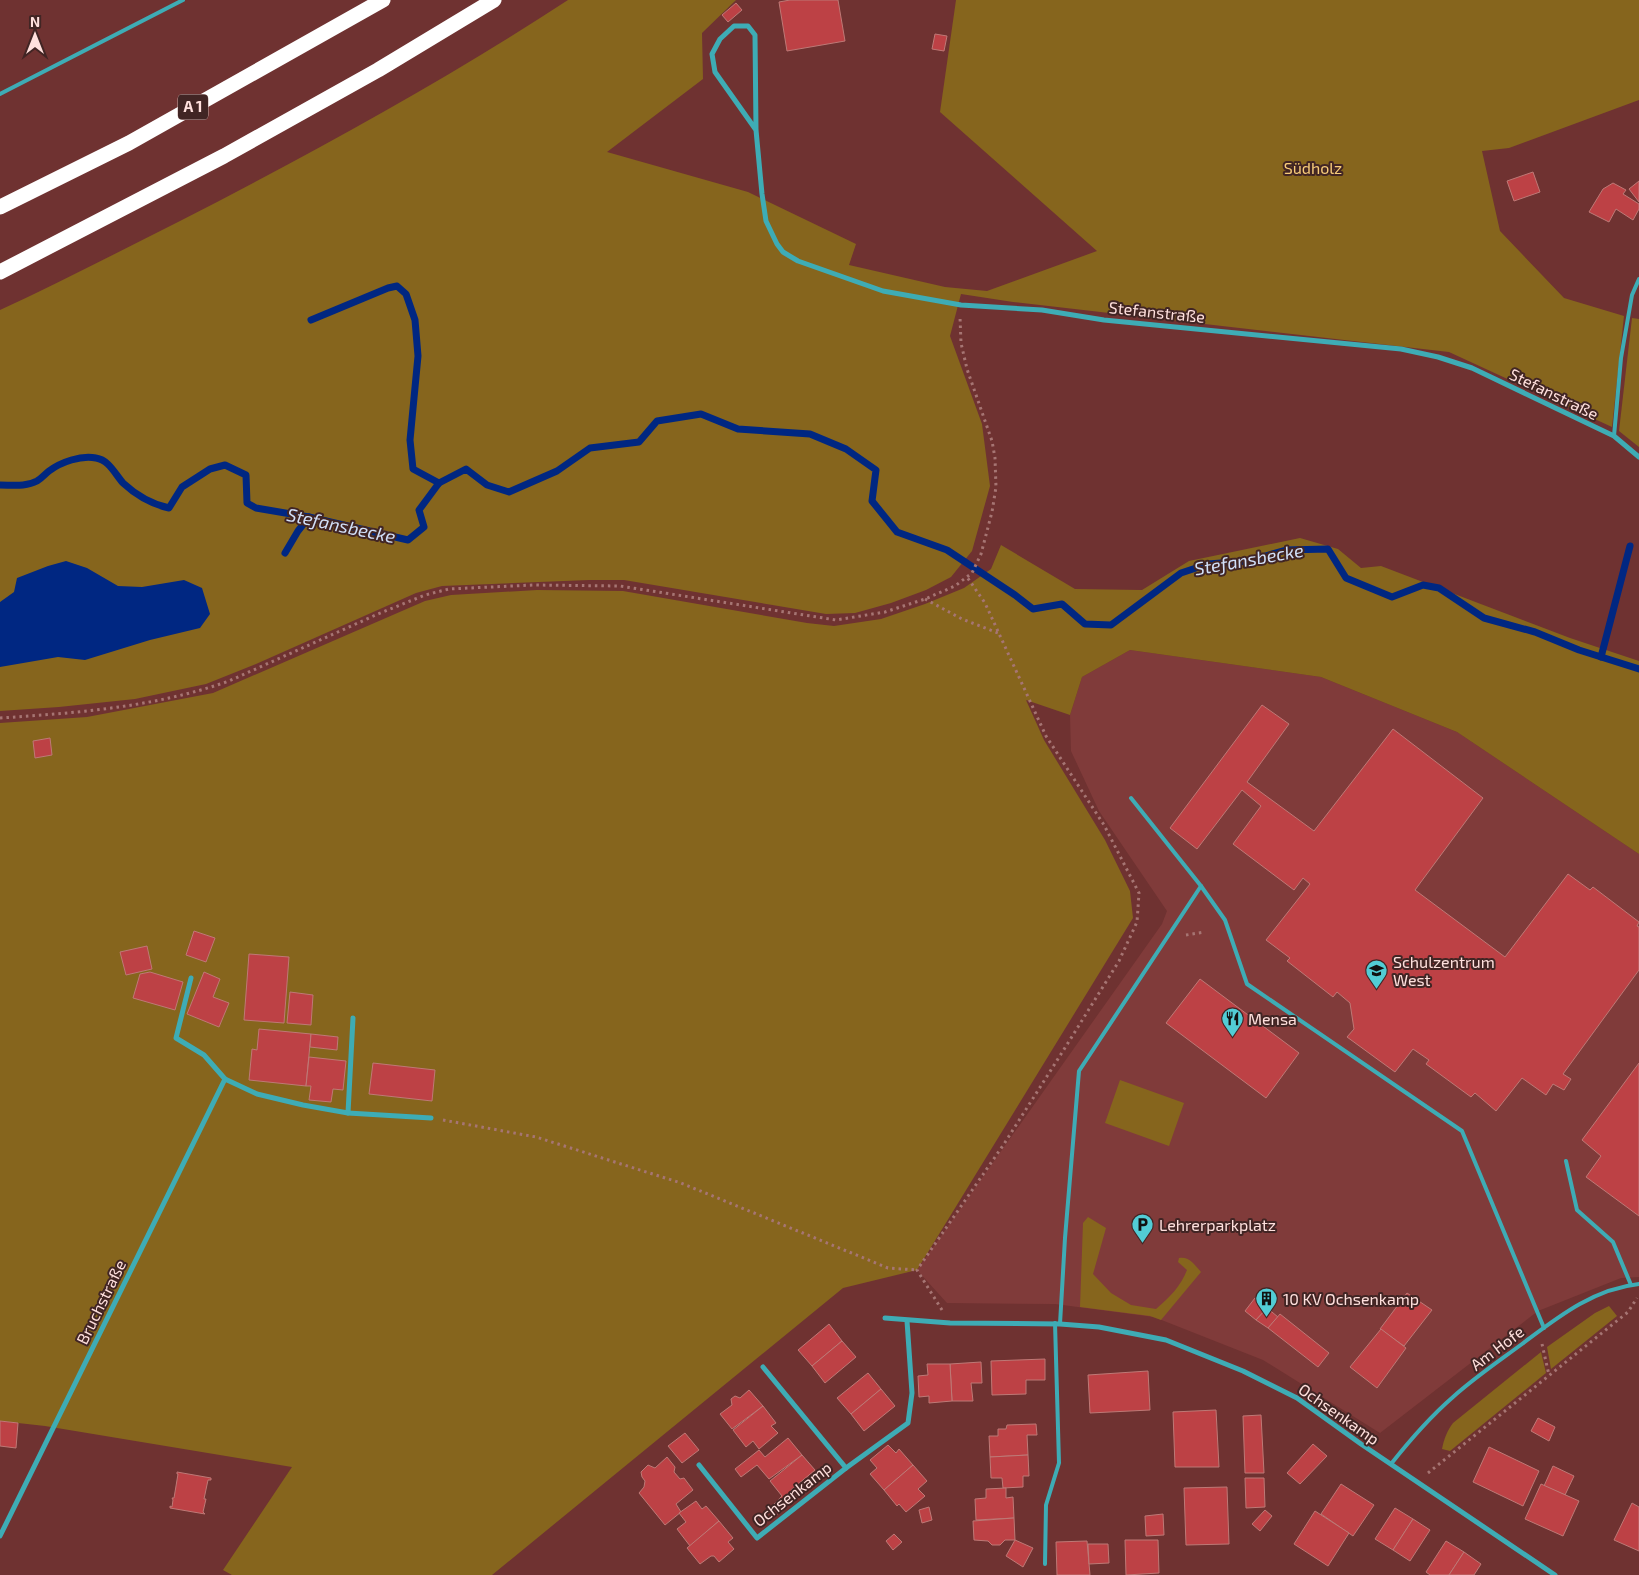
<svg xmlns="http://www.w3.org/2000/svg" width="1639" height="1575" viewBox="0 0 1639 1575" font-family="'Exo 2',sans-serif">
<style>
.built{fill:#803b3a}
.green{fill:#86651d}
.water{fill:#002782}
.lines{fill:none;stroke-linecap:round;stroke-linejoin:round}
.stream{stroke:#002782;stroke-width:7}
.building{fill:#bd4145;stroke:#be7976}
.path{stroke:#a67573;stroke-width:3;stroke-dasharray:2.5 4;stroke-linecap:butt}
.service{stroke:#3eacb5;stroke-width:4}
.minor{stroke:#3eacb5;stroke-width:5}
.motorway{stroke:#fff;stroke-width:15}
.labels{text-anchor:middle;stroke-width:4;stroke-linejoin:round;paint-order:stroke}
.shield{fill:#412524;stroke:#c6a8a6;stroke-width:1}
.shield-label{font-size:15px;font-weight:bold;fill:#ffe0dd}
.park-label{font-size:16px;fill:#f9cd7a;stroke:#412524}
.street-label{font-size:16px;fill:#ffe0dd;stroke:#412524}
.poi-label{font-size:16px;fill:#ffe0dd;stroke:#412524;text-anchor:start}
.water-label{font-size:18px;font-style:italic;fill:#d2e0f9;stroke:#412524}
</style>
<rect width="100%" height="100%" fill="#6f3231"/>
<path class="built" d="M1130,650l191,27 136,55 182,122v423l-18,1 -83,33 -158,122 -117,-73 -109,-43 -99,-13 -108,-1 -30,-33 245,-346 5,-13 -68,-100 -28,-60 -1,-36 12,-38z"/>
<g class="green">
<path d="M568,0h168l-34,33 1,46 -96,73 141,40 108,52 -7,21 96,22 42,4 110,-40 -157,-139 16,-112h683v100l-130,48 -27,3 18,80 64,67 60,18 -12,111 -163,-75 -436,-50 -52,-8 -11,42 32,88 8,62 -18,65 -21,26 -25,13 -35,13 -36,10 -29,1 -202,-34h-35l-147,6 -26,7 -160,71 -50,20 -71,15 -76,8 -59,4v-401c61,-28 120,-59 180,-89 132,-68 263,-139 388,-221z"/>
<path d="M1632,318l7,1v128l-20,-16z"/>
<path d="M1300,538l38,11 23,19 20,-2 189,72 69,23v193l-182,-122 -136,-55 -191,-27 -48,27 -12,38 -44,-15 18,40 61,100 25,51 3,27 -216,352 -74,18 -351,287h-260l-9,-5 69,-103 -247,-41 -45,-5v-698l87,-6 126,-24 212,-92 26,-6 86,-5 86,1 184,32 27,3 47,-7 44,-15 39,-16 27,-19 10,-24 74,44 67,1 47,-29z"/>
<path d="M1120,1080l64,23 -15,43 -64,-23z"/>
<path d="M1088,1217l18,11 -13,46 18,19 20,12 25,4c13,-11 25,-23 31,-39l-9,-8 1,-4c10,-2 16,7 22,14l-40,48 -11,-4 -70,-9 3,-84z"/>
<path d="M1609,1306l8,10 -66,53 -4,-22 48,-34z"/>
<path d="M1541,1352l5,21 -96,78 -8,-2c2,-10 5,-18 11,-26z"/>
</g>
<path class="water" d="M66,561l21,7 31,18 24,1 42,-7 18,8 8,26 -10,14 -50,12 -65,20 -27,-3 -58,10v-65l14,-10 3,-14 31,-12z"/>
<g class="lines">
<g class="stream">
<path d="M311,320l77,-32 9,-2 9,8 9,26 3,36 -8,84 3,29 26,14"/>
<path d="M0,485c13,0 26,2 37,-4 5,-3 8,-7 12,-10 12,-9 32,-16 47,-13 13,2 19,16 27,25 14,13 28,21 46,25l13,-21 28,-18 15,-4 21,10 1,28 9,5 53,9 99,23 16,-13 -5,-17 20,-27 27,-14 21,16 22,7 48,-21 33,-23 49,-6 18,-21 44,-7 37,15 72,5 36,15 30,21 -4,31 25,31 50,18 68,45 18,14 29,-5 23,20 26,1 70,-52 27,-9 40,-3 38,-11 42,-1 18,29 46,19 31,-12 16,3 45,30 51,14 44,18 60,19"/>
<path d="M285,553l13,-22 11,-14"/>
<path d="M1601,657l29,-111"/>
</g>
</g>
<g class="building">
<path d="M790,0h48l7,41 -58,10 -8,-49z"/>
<path d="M736,3l6,7 -14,12 -6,-7z"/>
<path d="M935,34l12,2 -3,15 -12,-2z"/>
<path d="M1533,172l7,20 -26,9 -7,-20z"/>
<path d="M1639,181v21l-10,-13z"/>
<path d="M1613,183l13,7 -3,4 16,10v5l-6,11 -17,-11 -7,13 -20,-10 14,-23z"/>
<path d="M1262,705l27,19 -42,58 67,49 79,-102 90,69 -68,92 90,67 63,-83 22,16 3,-3 46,35 -2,4 2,1v43l-76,104 8,5 -7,11 -11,-6 -7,11 -24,-17 -26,33 -21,-18 -4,4 -45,-33 3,-4 -16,-11 -18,23 -48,-35 7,-8 -4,-26 -13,-11 -4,5 -46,-36 3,-3 -24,-18 44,-56 -7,-6 -9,12 -61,-46 28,-38 -19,-16 -45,59 -27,-21z"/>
<path d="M50,738l2,17 -17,3 -2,-17z"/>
<path d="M194,931l21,7 -9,24 -20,-7z"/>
<path d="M147,946l5,23 -26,6 -6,-23z"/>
<path d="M249,954l40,3 -5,66 -40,-3z"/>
<path d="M150,972l33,10 -8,28 -42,-12 7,-24z"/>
<path d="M204,972l16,7 -7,18 16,6 -10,24 -32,-13z"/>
<path d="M1200,979l99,74 -33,45 -100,-75z"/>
<path d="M290,992l23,3 -2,30 -24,-2z"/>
<path d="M259,1029l52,5 -5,52 -57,-6 3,-31 5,1z"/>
<path d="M311,1034l27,3 -1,13 -27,-3z"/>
<path d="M309,1057l37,4 -3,29 -10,-1 -2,13 -22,-2 2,-14h-5z"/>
<path d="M373,1063l62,7 -3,31 -63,-7z"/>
<path d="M1639,1063v153l-53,-39 15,-21 -19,-16z"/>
<path d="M1407,1293l25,17 -28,36 -24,-17z"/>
<path d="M1255,1298l12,10 -11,12 -11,-9z"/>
<path d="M1267,1308l11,9 -10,11 -12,-8z"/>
<path d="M1280,1314l49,39 -11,14 -50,-39z"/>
<path d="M829,1324l13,17 -30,25 -14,-16z"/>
<path d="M1381,1329l25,19 -29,40 -27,-21z"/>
<path d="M842,1341l14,16 -31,26 -13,-17z"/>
<path d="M1045,1359v21h-19v14l-34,1 -1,-34z"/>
<path d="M981,1362l1,21h-11l2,18h-21l-2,-37z"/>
<path d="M927,1364h23l2,37 -23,2v-7l-10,1 -1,-21 10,-1z"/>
<path d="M1148,1371l2,39 -60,3 -2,-38z"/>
<path d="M868,1373l13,16 -30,25 -14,-16z"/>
<path d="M881,1389l14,17 -31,25 -13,-17z"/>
<path d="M749,1390l14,16 -31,23 -12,-15 12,-9 -1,-6 4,-3 5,2z"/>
<path d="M763,1406l13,17 -5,3 7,7 -19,16 -6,-8 -7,6 -13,-17z"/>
<path d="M1216,1410l3,57h-44l-2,-55z"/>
<path d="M1261,1415l3,58h-19l-2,-57z"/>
<path d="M1538,1418l17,9 -6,14 -18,-10z"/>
<path d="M0,1421l18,2 -2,25 -16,-2z"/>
<path d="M1036,1424l1,11h-10l1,20 -38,2 -1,-21h9v-7h8l1,-4z"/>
<path d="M685,1433l14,17 -17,13 -14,-17z"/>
<path d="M788,1438l14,17 -33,24 -12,-14 -16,12 -6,-8 24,-19 6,7z"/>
<path d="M1313,1444l14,12 -27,28 -13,-11z"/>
<path d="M888,1445l8,8 3,-4 14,16 -29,25 -14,-16 7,-6 -7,-8z"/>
<path d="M1489,1447l50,24 -16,35 -50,-24z"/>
<path d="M802,1455l13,15 -24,20 6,7 -23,20 -6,-7 14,-14 -12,-15z"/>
<path d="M1028,1455l1,21h-6v11l-20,1 -1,-10h-11l-1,-21z"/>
<path d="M667,1457l8,10 -1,5 6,7 4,-1 9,12 -17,14 5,8 -16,13 -26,-32 5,-6 1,-6 -3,-4 -1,-5 7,-7 7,3z"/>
<path d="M913,1465l14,16 -9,8 7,7 -19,16 -7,-8 -2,2 -13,-16z"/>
<path d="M1553,1466l21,10 -9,19 -21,-9z"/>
<path d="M177,1472l34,6v2h-3l-4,19h2l-3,13 2,2 -35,-6v-2l2,1 1,-7 -1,-2h2l4,-24h-1z"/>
<path d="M1245,1478h19l1,29 -19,1z"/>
<path d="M1341,1484l33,21 -21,31 -32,-22z"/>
<path d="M1541,1484l38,17 -16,35 -38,-17z"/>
<path d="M1227,1487l2,57 -43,1 -2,-57z"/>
<path d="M1006,1488v10l7,-1 1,21 -38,2 -1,-21 11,-1v-9z"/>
<path d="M696,1501l6,8 4,-3 13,15 -29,25 -13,-17 9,-7 -7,-9z"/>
<path d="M1632,1503l7,4v44l-25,-11z"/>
<path d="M929,1507l3,13 -10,3 -3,-13z"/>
<path d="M1395,1508l18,11 -20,31 -18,-11z"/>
<path d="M1265,1510l7,6 -12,15 -8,-7z"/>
<path d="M1315,1511l34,22 -21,33 -34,-22z"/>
<path d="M1163,1514l1,21 -18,1 -1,-20z"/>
<path d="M1014,1518l1,22h-10l-5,5h-8l-4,-4 -14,-1 -1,-19z"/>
<path d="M1413,1519l17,11 -20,31 -17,-11z"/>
<path d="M719,1521l14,17 -5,4 6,7 -15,13 -5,-6h-3l-11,8 -13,-16z"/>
<path d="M894,1534l8,8 -9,8 -7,-9z"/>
<path d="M1015,1540l18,8 -10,19 -17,-11z"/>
<path d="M1125,1540h33l1,33 -33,2z"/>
<path d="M1087,1541l3,34h-33l-1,-33z"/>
<path d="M1446,1541l18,11 -15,23h-19l-4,-3z"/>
<path d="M1088,1544h20l1,19 -20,1z"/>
<path d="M1464,1552l17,12 -7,11h-25z"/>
</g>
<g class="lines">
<g class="path">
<path d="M925,599l37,20 36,14"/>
<path d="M0,718c77,-5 156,-11 229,-37l149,-67 47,-19 24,-6 84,-4 87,1 216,34 49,-8 40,-13 30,-13 17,-13 9,-19 11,-42 4,-25 -1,-29 -3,-17 -25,-72 -6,-26 -1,-26"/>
<path d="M1186,935l19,-3"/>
<path d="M443,1120l93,17 145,46 207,85 29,2"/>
<path d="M942,1310l-25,-40 87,-126 59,-93 56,-90 18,-39 2,-29 -35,-68 -58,-89 -61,-133 -18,-26"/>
<path d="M1542,1344l7,31"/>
<path d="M1428,1473l200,-161 9,-14"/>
</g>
<g class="service">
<path d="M0,94l183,-94"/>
<path d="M1614,436l7,-78 11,-63 7,-16"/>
<path d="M1131,798l70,88 24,34 22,64 215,147 82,197"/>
<path d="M1566,1161l11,49 36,32 18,43"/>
<path d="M1060,1324l5,-86 14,-167 122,-185"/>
<path d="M1391,1464c19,-24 39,-47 62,-67 21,-19 46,-36 69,-53 36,-27 71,-55 117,-60"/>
<path d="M1045,1564l1,-59 13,-42 -4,-140"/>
</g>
<g class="minor">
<path d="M756,130l-41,-58 -3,-18 8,-15 14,-13h14l7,9 1,95 6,64 4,27 11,23 6,8 15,9 85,30 78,14 81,5 62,10 297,29 37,8 34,11 142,68 25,21"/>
<path d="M191,978l-15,60 28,17 21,24"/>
<path d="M348,1113l83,5"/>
<path d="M885,1318l65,5 110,1 39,3 67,13 77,31 54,27 64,46 194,131"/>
<path d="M763,1367l83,101"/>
<path d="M699,1465l58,73 89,-70 62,-45 4,-30 -5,-72"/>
<path d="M0,1536l225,-457 32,15 46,11 45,8 5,-95"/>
</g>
<g class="motorway">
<path d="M0,207l129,-64 254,-143"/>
<path d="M0,272l224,-116 154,-86 116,-70"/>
</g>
</g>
<defs>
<symbol id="school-pin" viewBox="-11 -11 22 30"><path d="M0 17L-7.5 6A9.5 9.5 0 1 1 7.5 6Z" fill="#52ccd5" stroke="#412524"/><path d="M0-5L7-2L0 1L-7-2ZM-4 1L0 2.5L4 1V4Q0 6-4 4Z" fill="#111"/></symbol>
<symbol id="restaurant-pin" viewBox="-11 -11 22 30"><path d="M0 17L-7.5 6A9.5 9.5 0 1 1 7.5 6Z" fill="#52ccd5" stroke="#412524"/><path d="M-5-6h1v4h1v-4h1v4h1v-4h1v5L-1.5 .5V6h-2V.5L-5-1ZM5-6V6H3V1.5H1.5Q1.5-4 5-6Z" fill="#111"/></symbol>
<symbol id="parking-pin" viewBox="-11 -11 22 30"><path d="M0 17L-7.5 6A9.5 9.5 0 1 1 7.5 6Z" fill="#52ccd5" stroke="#412524"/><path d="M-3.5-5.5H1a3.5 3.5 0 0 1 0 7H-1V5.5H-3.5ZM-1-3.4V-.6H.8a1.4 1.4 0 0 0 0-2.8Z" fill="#111"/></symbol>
<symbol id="building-pin" viewBox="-11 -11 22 30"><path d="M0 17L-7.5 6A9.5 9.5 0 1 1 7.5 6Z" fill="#52ccd5" stroke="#412524"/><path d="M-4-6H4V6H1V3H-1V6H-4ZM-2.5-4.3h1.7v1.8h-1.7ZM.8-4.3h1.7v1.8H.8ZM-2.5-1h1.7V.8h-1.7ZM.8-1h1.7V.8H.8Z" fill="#111"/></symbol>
</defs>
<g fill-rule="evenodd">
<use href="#school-pin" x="1364" y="958" width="25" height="34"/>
<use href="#restaurant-pin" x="1220" y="1006" width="25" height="34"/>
<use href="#parking-pin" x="1130" y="1212" width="25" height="34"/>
<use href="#building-pin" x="1254" y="1286" width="25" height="34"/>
</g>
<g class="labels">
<rect class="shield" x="178" y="94.5" width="30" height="25" rx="4"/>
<g class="shield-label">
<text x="193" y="112">A 1</text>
</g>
<g class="park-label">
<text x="1313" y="174">Südholz</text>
</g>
<g class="street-label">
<text transform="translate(1157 312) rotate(6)" y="6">Stefanstraße</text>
<text transform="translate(1554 394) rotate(26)" y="6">Stefanstraße</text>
<text transform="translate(101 1302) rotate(-64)" y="6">Bruchstraße</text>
<text transform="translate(1497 1348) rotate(-37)" y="6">Am Hofe</text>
<text transform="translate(1339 1414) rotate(35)" y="6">Ochsenkamp</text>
<text transform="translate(792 1494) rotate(-38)" y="6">Ochsenkamp</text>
</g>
<g class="poi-label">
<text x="1393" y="968">Schulzentrum<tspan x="1393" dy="18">West</tspan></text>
<text x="1248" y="1025">Mensa</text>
<text x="1159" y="1231">Lehrerparkplatz</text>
<text x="1283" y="1305">10 KV Ochsenkamp</text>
</g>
<g class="water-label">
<text transform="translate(341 526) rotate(12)" y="6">Stefansbecke</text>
<text transform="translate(1249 560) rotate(-10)" y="6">Stefansbecke</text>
</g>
</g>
<g transform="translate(35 35)" stroke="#412524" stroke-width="4" paint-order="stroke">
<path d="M0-4L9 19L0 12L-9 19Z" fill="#ffe0dd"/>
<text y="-8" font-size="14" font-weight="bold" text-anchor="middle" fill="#ffe0dd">N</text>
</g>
</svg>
